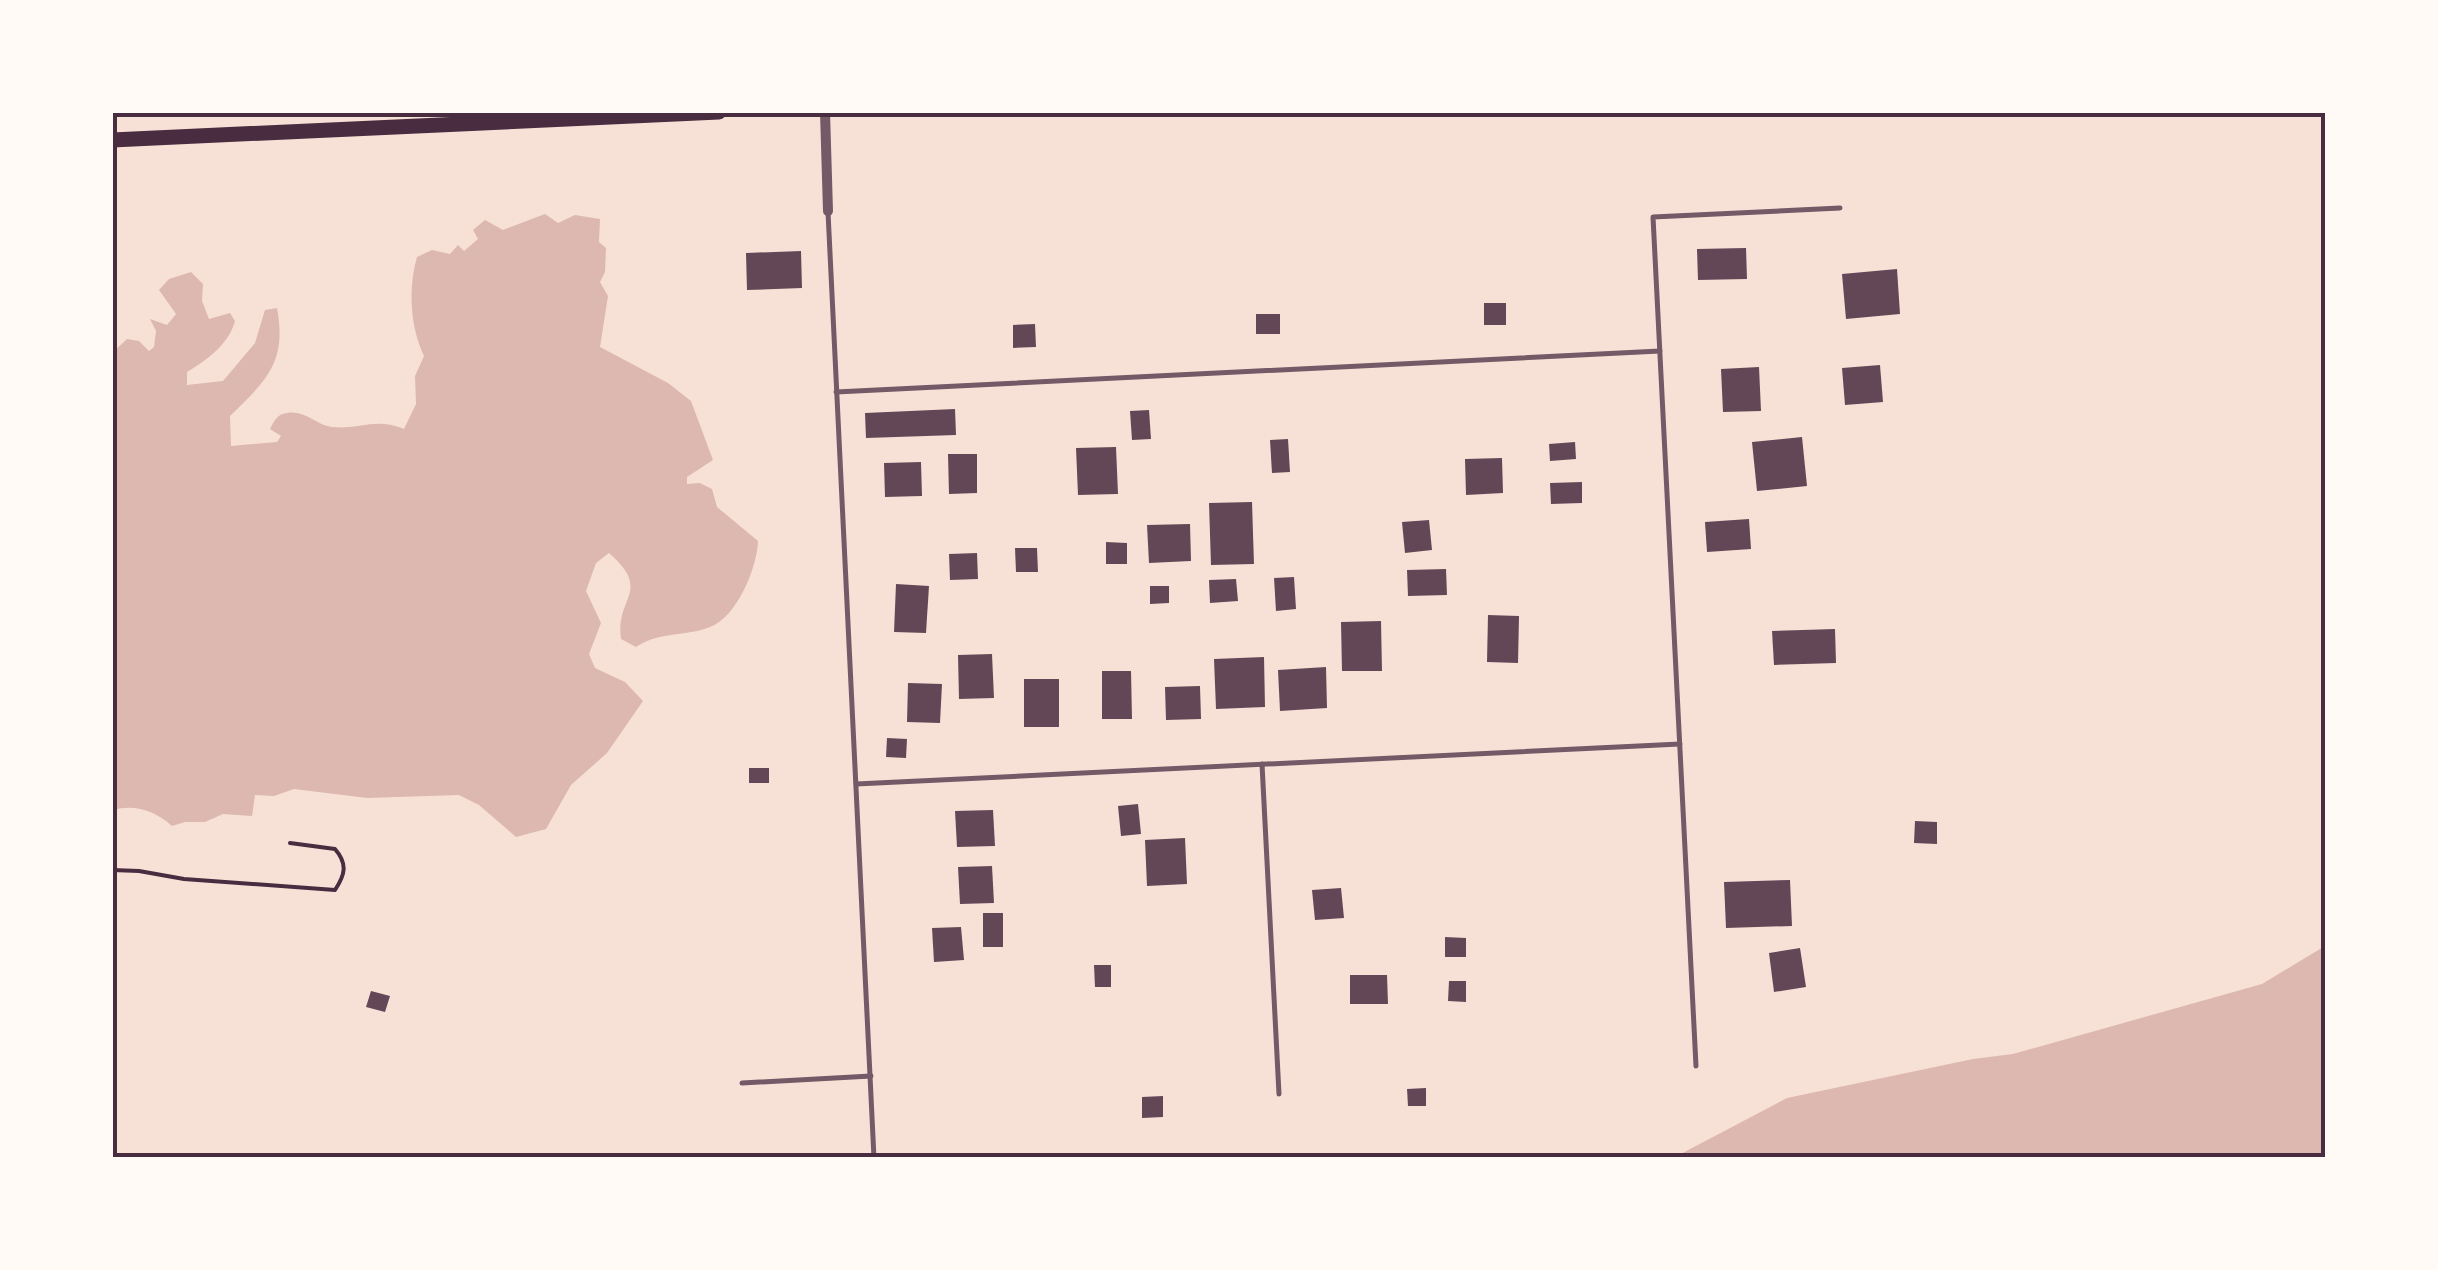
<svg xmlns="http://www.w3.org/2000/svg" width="2438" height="1270" viewBox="0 0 2438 1270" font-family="'Work Sans',sans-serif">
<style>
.water{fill:#dcb8b0}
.building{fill:#644757}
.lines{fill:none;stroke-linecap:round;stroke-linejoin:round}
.path{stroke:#4a2c40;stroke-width:4}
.service{stroke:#755966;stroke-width:5}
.minor{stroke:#755966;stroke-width:10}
.primary{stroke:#4a2c40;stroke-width:15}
.neatline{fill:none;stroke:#4a2c40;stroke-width:4}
</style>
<rect width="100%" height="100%" fill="#f7e1d7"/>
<g class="water">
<path d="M545,214l13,9 17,-8 25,4 -1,23 7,6 -1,24 -5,10 8,14 -8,51 68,36 23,18 22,59 -26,17v7l13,-1 12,6 5,18 41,34c-1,27 -21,76 -48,86 -25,10 -50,4 -74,20l-15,-8c-6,-43 32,-47 -12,-86l-13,10 -10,28 15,32 -12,31 6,14 30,14 18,19 -36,52 -36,32 -25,44 -30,8 -37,-32 -20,-10 -92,3 -73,-9 -20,7 -19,-1 -3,21 -29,-2 -18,8h-20l-13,4c-17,-15 -37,-22 -59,-16v-458l14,-13 12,2 10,10 5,-4 2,-16 -6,-12 17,6 9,-11 -17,-24 10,-11 22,-7 12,12 -1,17 7,18 21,-6 5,8c-6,23 -28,39 -48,51v13l36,-4 32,-38 10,-33 12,-2c10,54 -10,72 -47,108l1,30 46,-4 4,-6 -11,-7c4,-8 7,-15 17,-16 18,-3 29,12 45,14 30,3 41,-10 72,2l12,-25 -1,-28 9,-20c-14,-29 -16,-68 -7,-99l15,-7 18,4 8,-9 6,6 14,-12 -5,-9 12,-10 18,10z"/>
<path d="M2325,946v211h-650l112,-59 186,-39 40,-5 249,-70z"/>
</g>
<g class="building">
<path d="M1746,248l1,31 -49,1 -1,-31z"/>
<path d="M801,251l1,37 -55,2 -1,-37z"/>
<path d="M1897,269l3,45 -54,5 -4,-45z"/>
<rect x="1484" y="303" width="22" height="22"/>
<rect x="1256" y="314" width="24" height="20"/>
<path d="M1035,324l1,23 -23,1v-23z"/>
<path d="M1880,365l3,37 -38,3 -3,-37z"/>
<path d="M1759,367l2,44 -38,1 -2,-43z"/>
<path d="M955,409l1,26 -90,3 -1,-25z"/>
<path d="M1149,410l2,29 -19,1 -2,-29z"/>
<path d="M1802,437l5,49 -50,5 -5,-49z"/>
<path d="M1288,439l2,33 -18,1 -2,-33z"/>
<path d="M1575,442l1,17 -26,2 -1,-17z"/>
<path d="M1116,447l2,47 -40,1 -2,-47z"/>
<path d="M948,454h29v39l-28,1z"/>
<path d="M1502,458l1,35 -37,2 -1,-36z"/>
<path d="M921,462l1,34 -37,1 -1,-34z"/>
<path d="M1582,482v21l-31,1 -1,-21z"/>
<path d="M1252,502l2,62 -43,1 -2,-62z"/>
<path d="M1749,519l2,30 -44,3 -2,-30z"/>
<path d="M1429,520l3,30 -27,3 -3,-31z"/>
<path d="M1190,524l1,37 -42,2 -2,-38z"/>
<path d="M1106,542l21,1v21h-21z"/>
<path d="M1015,548h22l1,24h-22z"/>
<path d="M977,553l1,26 -28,1 -1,-26z"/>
<path d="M1446,569l1,26 -39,1 -1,-26z"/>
<path d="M1294,577l2,32 -20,2 -2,-33z"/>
<path d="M1236,579l2,22 -28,2 -1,-23z"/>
<path d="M896,584l33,2 -3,47 -32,-1z"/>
<path d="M1150,586h19v17l-19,1z"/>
<path d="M1488,615l31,1 -1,47 -31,-1z"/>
<path d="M1381,621l1,50h-40l-1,-49z"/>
<path d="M1835,629l1,34 -62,2 -2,-34z"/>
<path d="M992,654l2,44 -35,1 -1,-44z"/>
<path d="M1264,657l1,50 -49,2 -2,-50z"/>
<path d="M1326,667l1,41 -47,3 -2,-41z"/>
<path d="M1102,671h29l1,48h-30z"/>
<rect x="1024" y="679" width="35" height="48"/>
<path d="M908,683l34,1 -2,39 -33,-1z"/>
<path d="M1200,686l1,33 -35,1 -1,-33z"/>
<path d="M887,738l20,1 -1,19 -20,-1z"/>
<rect x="749" y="768" width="20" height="15"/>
<path d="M1138,804l3,30 -20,2 -3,-30z"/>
<path d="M993,810l2,36 -38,1 -2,-36z"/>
<path d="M1915,821l22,1v22l-23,-1z"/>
<path d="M1185,838l2,46 -40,2 -2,-46z"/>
<path d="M992,866l2,37 -34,1 -2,-37z"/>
<path d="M1790,880l2,46 -66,2 -2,-46z"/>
<path d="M1341,888l3,30 -29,2 -3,-30z"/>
<rect x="983" y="913" width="20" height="34"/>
<path d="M961,927l3,33 -30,2 -2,-34z"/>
<path d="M1445,937l21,1v19h-21z"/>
<path d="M1800,948l6,39 -32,5 -5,-39z"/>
<path d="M1094,965h17v22h-16z"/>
<path d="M1350,975h37l1,29h-38z"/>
<path d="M1449,981h17v21l-18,-1z"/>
<path d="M371,991l19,5 -5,16 -19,-5z"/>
<path d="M1426,1088v18h-18l-1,-17z"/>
<path d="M1163,1096v21l-21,1v-21z"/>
</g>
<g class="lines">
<path class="path" d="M112,870l27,1 45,8 151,11c10,-15 13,-26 0,-41l-45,-6"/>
<g class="service">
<path d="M828,212l46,946"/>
<path d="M836,392l824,-41"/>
<path d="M1262,764l17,330"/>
<path d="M856,784l824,-40"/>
<path d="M1696,1066l-43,-849 187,-9"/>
<path d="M742,1083l129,-7"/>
</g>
<path class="minor" d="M825,112l3,99"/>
<path class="primary" d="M112,140l607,-28"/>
</g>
<rect width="2438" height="1270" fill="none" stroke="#fffaf5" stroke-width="230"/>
<rect x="115" y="115" width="2208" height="1040" class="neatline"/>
</svg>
